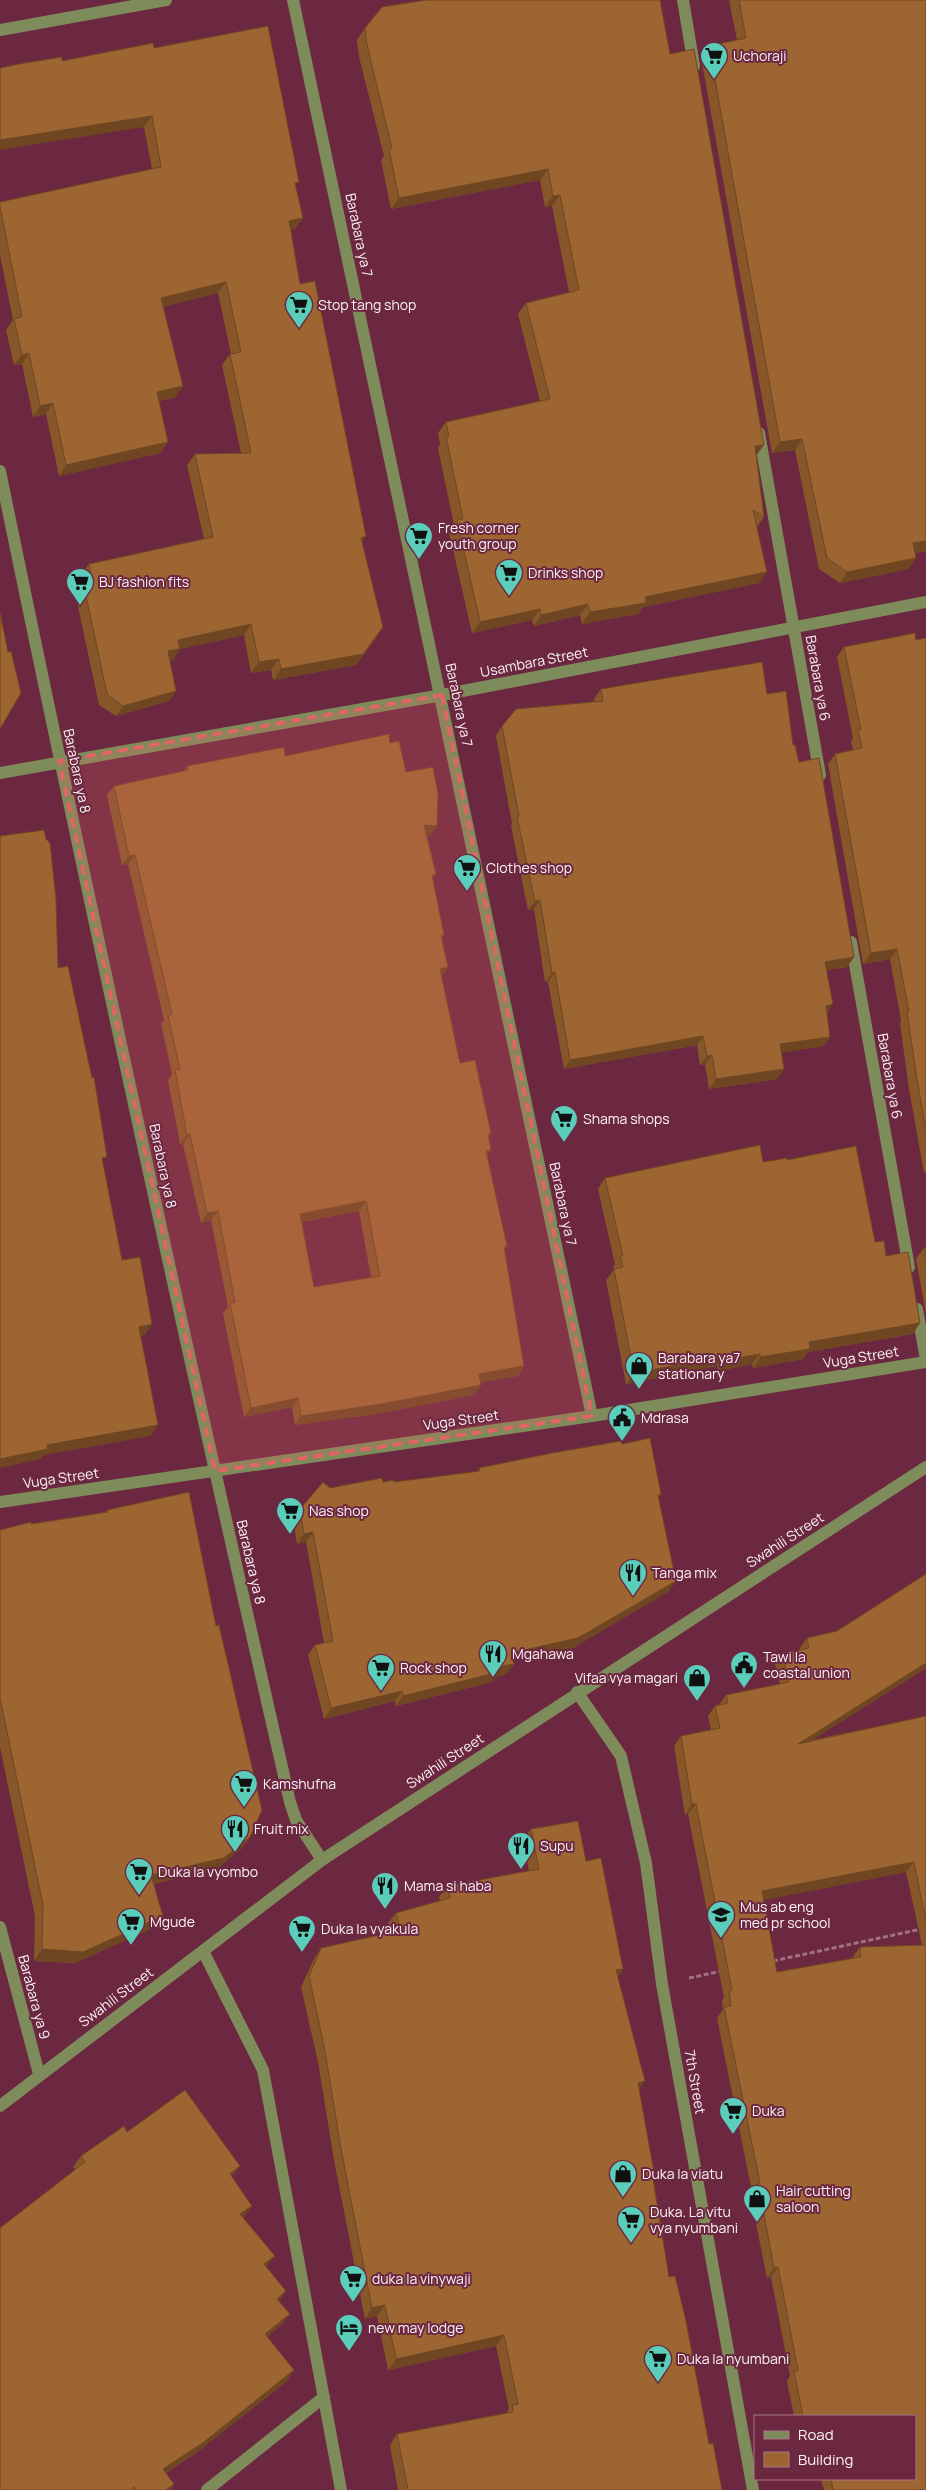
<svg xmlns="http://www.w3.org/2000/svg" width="926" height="2490" viewBox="0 0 926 2490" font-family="Manrope,sans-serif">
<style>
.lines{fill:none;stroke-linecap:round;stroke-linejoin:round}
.path{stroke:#9f7181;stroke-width:3;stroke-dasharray:5 2.5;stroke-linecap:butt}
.minor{stroke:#7e8b5a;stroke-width:12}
.wall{fill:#87572a;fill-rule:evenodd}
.shaded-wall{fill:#6e4722}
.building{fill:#9d6531;stroke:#6e4722;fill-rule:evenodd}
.marked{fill:#e16565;fill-opacity:0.2;stroke:#e16565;stroke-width:4;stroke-dasharray:10 6;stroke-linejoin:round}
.labels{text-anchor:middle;stroke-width:4;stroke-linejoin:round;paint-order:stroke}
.poi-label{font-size:14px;fill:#fbf2f4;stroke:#6c2840;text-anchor:start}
.street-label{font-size:14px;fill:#fbf2f4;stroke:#6c2840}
</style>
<rect width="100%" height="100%" fill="#6c2840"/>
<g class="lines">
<g class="path">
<path d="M773,1961l153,-33"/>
<path d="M689,1978l33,-7"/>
</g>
<g class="minor">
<path d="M293,0l299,1416"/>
<path d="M683,0l11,66"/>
<path d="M0,30l166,-30"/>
<path d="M759,433l61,342"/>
<path d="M0,471c91,445 189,889 290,1331l6,18 26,40"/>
<path d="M0,773l442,-78 484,-93"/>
<path d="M851,942l58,325"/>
<path d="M917,1309l9,51"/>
<path d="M0,1502l592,-86 334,-54"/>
<path d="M577,1692l44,64 25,107 16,121 91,506"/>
<path d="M0,1927l39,147"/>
<path d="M203,1951l60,119 78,420"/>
<path d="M0,2106l322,-246 604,-393"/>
<path d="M207,2490l117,-93"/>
</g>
</g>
<g class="wall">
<path d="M729,0h197v551l-11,2 1,5 -8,11 -68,14 -21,-14 -24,-119 -23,3 -71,-396 8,-11 28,-6z"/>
<path d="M365,28l305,26 86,402 8,61 -7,10 2,56 -116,24 -5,7 -56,10 -2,-9 -46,11 -2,-6 -60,13 -23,-101 5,-7 -16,-77 2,-4 -2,-11 8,-11 94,-21 -22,-87 8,-11 43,-11 -17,-86 -7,1 -5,-27 -149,29 -10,-49 3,-4 -25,-99 -2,-17z"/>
<path d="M154,48l142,139 -1,42h-4l9,55 62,258 14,96 -20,27 -83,15 -2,-10 -20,3 -7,-38 -64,14 -7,11h-3l6,31 -7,10 -53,15 -17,-11 -23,-108 8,-11 -3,-12 8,-10 115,-25 -17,-74 8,-11 46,-1 -19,-88 8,-11h1l-13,-61 -54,13 12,91 -17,4 9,41 -8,11 -101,23 -13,-62 -13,3 -11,-53 -8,1 -8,-35 7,-10 -13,-65v-48l152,-38 -8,-42 -82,-66z"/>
<path d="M926,638v534l-2,1 -15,-84 -9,-66 1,-3 -11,-61 -27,5 -35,-200 7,-10 18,-4 -2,-9 2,-3 -16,-81 7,-10 72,-7z"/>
<path d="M601,689l166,5 26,51 6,17 55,195 -7,10 -20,3v44l3,23 -7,9 -42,6 -4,27 -68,10 -4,-25 -5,1 -3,-20 -133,24 -16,-87h-3l-11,-73 -6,1 -17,-84 1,-2 -16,-88 6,-10 93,-24 -1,-3z"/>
<path d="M390,743l16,29 24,64h-3l9,38 -4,5 12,56 -3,4v37l19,87 31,70 -2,4 2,13 -4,5 20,91 -3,4 20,116 -6,10 -38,6 1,3 -7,10 -98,19 -81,11 -3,-18 -48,10 -21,-104 5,-6 -17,-87 -10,3 -18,-79h-3l-12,-64 4,-6 -11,-50 3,-4 -36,-156 -6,1 -15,-70 7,-9 70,-15 3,-5 98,-10zM359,1211l12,66 -57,10 -12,-65z"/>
<path d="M787,1160l88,82 11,14 27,78 -105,18 -5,7 -50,9 -1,-4 -34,7 -1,-5 -91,18 -20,-104 8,-10 -1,-3 2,-3 -17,-75 7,-11 158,-16z"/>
<path d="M924,1248h2v66l-10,-55z"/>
<path d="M622,1444l39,50 -3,4 11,93 -98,58 -58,12 1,3 -8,10 -10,3 -4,5 -96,24 -1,-5 -71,18 -16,-64 7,-10 9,-2 -18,-101 -9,2 -4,-25 7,-10 30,-21 53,-6h11l83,-10 2,-4z"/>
<path d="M107,1510l143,327 -8,11 -25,21 -64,15 2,43 -80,36 -41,-2 1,-45 -35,-169v-217l105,-18z"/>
<path d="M926,1574v94l-114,72 114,-24v774h-102l-3,-11h94v-63h-121l-7,-35 3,-5 -19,-99 -4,1 -17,-84 2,-2 -35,-174 6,-9 -1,-8 2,-4 -36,-183 -3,1 -11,-69 7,-10 30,-6 -3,-14 7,-10 4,-1 7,-10 54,-11 -5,-19 7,-11 18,-4v-2l7,-10 30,-7zM906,1872l16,73 -62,2 -7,10v1l-76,14 -14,-72z"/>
<path d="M531,1829l55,32 37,108 -5,8 21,112 30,188 40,167 13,46h-324l-8,-45 7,-11 109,-21 3,-4 -13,-63 -108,24 -11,-54 -12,3 -31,-159 -16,-98 -17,-75 13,-28 7,-11 56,-12 6,-8 6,-2 -1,-3 8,-10 44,-12 -1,-4 8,-11 82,-15 -6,-32z"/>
<path d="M127,2132l105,45 13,39 -2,2 24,48 -1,1 20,24 -7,10 3,23 -15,13 20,44 -91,72 -30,20 8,11 -4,6h-170l75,-321 -2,-2 8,-11z"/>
</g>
<g class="shaded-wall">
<path d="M152,116l-8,11 -144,23v-10z"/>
<path d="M548,169l-8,11 -149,29 8,-11z"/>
<path d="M560,195l-8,11 -7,1 8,-11z"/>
<path d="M303,218l-8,11 -13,2 7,-10z"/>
<path d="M226,282l-8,11 -64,16 7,-11z"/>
<path d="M29,353l-7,11 -8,1 8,-10z"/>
<path d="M183,386l-7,11 -26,6 7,-11z"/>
<path d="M53,403l-7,11 -13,3 7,-11z"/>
<path d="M802,439l-7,11 -23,3 8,-11z"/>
<path d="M168,442l-8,11 -101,23 7,-11z"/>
<path d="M764,445l-8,11 -1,-10z"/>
<path d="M366,536l-7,11 2,-9z"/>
<path d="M926,541v10l-21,3 8,-11z"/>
<path d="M916,558l-8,11 -68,14 7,-11z"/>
<path d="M767,572l-8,11 -116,24 -5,7 -56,10 8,-12 55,-15z"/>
<path d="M588,604l-8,11 -46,11 7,-11z"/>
<path d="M540,609l-8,11 -60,13 8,-11z"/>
<path d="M251,624l-7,11 -73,16 7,-11z"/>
<path d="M383,627l-27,38 -83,15 8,-11z"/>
<path d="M180,649l-7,11 -13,2 8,-11z"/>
<path d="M279,659l-8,11 -20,3 8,-11z"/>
<path d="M176,691l-7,10 -53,15 7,-10z"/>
<path d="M424,825l13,1 -7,10 -13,-1z"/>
<path d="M135,855l-7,9 -6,1 7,-9z"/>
<path d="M540,900l-6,9 -6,1 7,-9z"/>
<path d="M897,949l-7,10 -27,5 8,-11z"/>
<path d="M854,957l-7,10 -29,4 7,-9z"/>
<path d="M448,967l-7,10 -1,-8z"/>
<path d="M555,972l-7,10h-3l7,-9z"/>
<path d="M833,1004l-6,10 -1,-8z"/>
<path d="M703,1036l-6,9 -133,24 6,-9z"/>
<path d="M830,1037l-7,9 -50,8 7,-10z"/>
<path d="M712,1055l-7,9 -5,1 7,-9z"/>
<path d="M784,1069l-7,10 -68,10 7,-10z"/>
<path d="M190,1134l-7,10h-3l7,-9z"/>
<path d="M491,1150l-6,10 1,-9z"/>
<path d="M366,1201l-7,10 -66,12 7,-9z"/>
<path d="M218,1211l-7,9 -10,3 6,-10z"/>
<path d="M920,1323l-7,11 -105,18 -5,7 -50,9 7,-11 49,-15z"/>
<path d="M152,1324l-7,11 -13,2 7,-10z"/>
<path d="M760,1354l-8,10 -34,7 8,-11z"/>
<path d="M725,1356l-8,10 -91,18 8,-11z"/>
<path d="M524,1366l-6,10 -46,8 7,-10z"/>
<path d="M481,1385l-7,10 -98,19 -81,11 6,-9z"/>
<path d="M298,1398l-6,9 -48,10 7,-9z"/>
<path d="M158,1425l-7,11 -107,19 -3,4 -41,9v-9l47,-14z"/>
<path d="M313,1532l-7,10 -9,2 7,-10z"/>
<path d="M676,1581l-7,10 -98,58 -67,14 7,-10z"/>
<path d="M926,1663v5l-136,86 8,-10z"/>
<path d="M514,1664l-8,10 -10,3 -4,5 -96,24 7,-10 95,-29z"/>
<path d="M402,1691l-7,10 -71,18 7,-11z"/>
<path d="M692,1804h4l-8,10 -3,1z"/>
<path d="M250,1837l-8,11 -25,21 -74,17 8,-11z"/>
<path d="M914,1862l-8,10 -152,30 8,-11z"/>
<path d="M163,1916l-8,11 -80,36 -41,-2 8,-12z"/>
<path d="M623,1969l-7,11v-10z"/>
<path d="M645,2081l-8,11 1,-9z"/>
<path d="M240,2166l-8,11 -2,-3z"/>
<path d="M252,2206l-7,10 -12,9 7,-11z"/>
<path d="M275,2256l-8,10 -10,9 7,-11z"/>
<path d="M778,2267l-7,10 -4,1 7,-10z"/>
<path d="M286,2291l-7,11 -2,-3z"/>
<path d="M385,2305l-8,11 -12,3 7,-11z"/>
<path d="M290,2314l-8,10 -24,21 7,-11z"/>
<path d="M504,2335l-8,11 -108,24 8,-11z"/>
<path d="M294,2370l-7,11 -91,72 -40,26 7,-10z"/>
<path d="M174,2484l-4,6h-4z"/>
</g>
<g class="building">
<path d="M426,0h234l10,54 24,-5 70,396 -9,1 9,71 -11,-7 14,62 -122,25 1,6 -56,9 -2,-8 -47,11 -1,-6 -60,13 -23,-102 6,-1 -17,-83h3l-3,-14 104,-23 -24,-96 53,-13 -19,-95 -7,1 -5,-27 -149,29 -10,-49 3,-1 -25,-103 -2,-17 17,-21z"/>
<path d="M739,0h187v541l-13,2 3,15 -69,14 -20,-14 -25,-119 -22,3 -71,-396 37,-8z"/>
<path d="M268,26l31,156 -4,1 8,35 -14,3 11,63 15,-3 51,255 -5,2 22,89 -20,27 -82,15 -2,-10 -20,3 -8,-38 -73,16 2,9 -12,2 8,40 -53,15 -16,-12 -23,-108 9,-1 -4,-21 124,-27 -18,-83 56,-1 -21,-99 11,-2 -15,-70 -65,16 22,88 -26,6 11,50 -102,23 -13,-62 -13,3 -11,-53 -7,2 -8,-36 8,-2 -22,-110v-5l161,-35 -9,-51 -152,24v-72l19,-4 43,-7v4l91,-18 1,5z"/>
<path d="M0,612l8,40 3,-1 10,42 -21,36z"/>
<path d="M915,633l1,7 10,-2v493l-9,-52 -10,-67h2l-12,-63 -26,4 -36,-199 27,-6 -4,-18h3l-17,-83z"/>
<path d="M762,662l5,32 19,-3 7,54h2l4,17 20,-4 35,199 -29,5 8,42 -7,2 4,31 -50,7 4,25 -68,10 -4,-24 -5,1 -4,-20 -133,24 -15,-88 -3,1 -12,-73 -5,1 -18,-84 2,-1 -17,-90 14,-17 87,-8 -2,-12z"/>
<path d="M389,734l1,9 9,-2 7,31 27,-5 5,27 -1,32 -13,-1 12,49 -4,1 12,60 -3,1 7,31 -8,2 20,94 15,-3 16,73 -3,1 3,16 -5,1 21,95 -3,1 20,119 -45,8 2,11 -99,19 -81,12 -3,-18 -47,10 -21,-105 5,-1 -17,-91 -11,2 -17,-79 -3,1 -12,-65 5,-1 -12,-54 4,-1 -37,-159 -6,1 -15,-70 74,-16 -1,-4 97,-19 1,9zM366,1201l14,75 -66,11 -14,-73z"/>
<path d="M44,830l2,9 4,4 6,56 2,69 10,-2 24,112 2,-1 13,80 -5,1 20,102 18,-3 12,67 -13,3 19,98 -111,20 1,4 -48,10v-623z"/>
<path d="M760,1145l3,17 24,-4v2l69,-14 19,96 9,-1 2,15 22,-4 12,71 -111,19 1,7 -50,8v-3l-34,6 -1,-4 -91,17 -20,-104 9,-2 -3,-11h3l-18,-78z"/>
<path d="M924,1248h2v14z"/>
<path d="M650,1438l11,56 -3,1 18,86 -98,57 -67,15 3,11 -16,3 1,5 -96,24 -1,-5 -71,17 -16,-63 18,-4 -20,-109 -9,2 -4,-25 23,-27 7,6 52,-10 1,4 11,-2v2l86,-11 -1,-3 73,-15 69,-12 1,3z"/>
<path d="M189,1492l27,134 3,-1 43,185 -12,27 -26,21 -73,17 12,41 -80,36 -41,-3 1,-44 -43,-207v-168l31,-8v2l77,-12 -1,-2z"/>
<path d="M926,1574v89l-128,81 128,-28v205l-12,-59 -152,29 15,81 84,-15 -1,-10 66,-2v545h-93l-2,-11h84v-63h-112l-9,-45 4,-1 -20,-103 -4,1 -16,-85h2l-36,-176 7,-1 -2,-15 3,-1 -36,-186h-4l-11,-68 39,-8 -5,-22 13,-3 -2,-8 63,-13 -7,-28 27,-6 -2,-10 30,-7z"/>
<path d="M578,1821l8,40 15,-3 22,111 -7,1 29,111 -7,2 16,89 -2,1 17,104 6,-1 11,45 23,123 4,-1 9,47h-314l-11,-56 116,-22 -1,-7 6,-1 -14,-69 -108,24 -11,-54 -13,3 -31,-159 -16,-98 -16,-75 12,-28 63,-14 -1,-6 16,-4 -3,-11 54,-15 -3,-12 92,-17 -8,-40z"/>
<path d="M185,2090l55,76 -10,8 22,32 -12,8 35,42 -11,8 22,27 -9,8 13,15 -25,20 29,36 -90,72 -41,27 11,15 -8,6h-30l-2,-3 -4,3h-130v-262l85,-66 -4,-6 43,-30 3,6z"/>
</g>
<path class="marked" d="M442,695l150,721 -377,55 -156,-710z"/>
<defs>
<symbol id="supermarket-pin" viewBox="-11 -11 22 30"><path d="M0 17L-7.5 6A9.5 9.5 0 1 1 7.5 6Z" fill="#5bcebb" stroke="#6c2840"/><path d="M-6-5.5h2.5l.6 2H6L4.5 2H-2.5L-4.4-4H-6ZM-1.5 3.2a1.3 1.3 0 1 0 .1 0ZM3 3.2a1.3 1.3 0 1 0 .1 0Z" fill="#111"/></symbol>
<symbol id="shop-pin" viewBox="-11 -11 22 30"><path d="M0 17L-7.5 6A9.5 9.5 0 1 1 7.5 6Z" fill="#5bcebb" stroke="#6c2840"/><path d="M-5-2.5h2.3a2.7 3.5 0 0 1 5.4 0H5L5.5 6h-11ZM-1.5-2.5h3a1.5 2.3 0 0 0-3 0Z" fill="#111"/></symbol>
<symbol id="civic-pin" viewBox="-11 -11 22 30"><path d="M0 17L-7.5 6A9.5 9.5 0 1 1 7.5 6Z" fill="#5bcebb" stroke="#6c2840"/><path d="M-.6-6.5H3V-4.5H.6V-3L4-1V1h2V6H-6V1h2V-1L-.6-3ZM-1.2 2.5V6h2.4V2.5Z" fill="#111"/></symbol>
<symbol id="restaurant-pin" viewBox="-11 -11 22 30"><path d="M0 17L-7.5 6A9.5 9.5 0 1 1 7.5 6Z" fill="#5bcebb" stroke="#6c2840"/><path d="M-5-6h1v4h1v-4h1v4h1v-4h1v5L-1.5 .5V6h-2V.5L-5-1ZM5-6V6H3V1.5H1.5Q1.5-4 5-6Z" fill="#111"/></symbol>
<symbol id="school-pin" viewBox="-11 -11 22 30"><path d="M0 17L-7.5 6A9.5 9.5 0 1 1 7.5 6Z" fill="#5bcebb" stroke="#6c2840"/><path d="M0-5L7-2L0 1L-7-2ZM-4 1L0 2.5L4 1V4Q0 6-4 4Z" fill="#111"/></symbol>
<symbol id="hotel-pin" viewBox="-11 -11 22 30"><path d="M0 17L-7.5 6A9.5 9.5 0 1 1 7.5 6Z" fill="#5bcebb" stroke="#6c2840"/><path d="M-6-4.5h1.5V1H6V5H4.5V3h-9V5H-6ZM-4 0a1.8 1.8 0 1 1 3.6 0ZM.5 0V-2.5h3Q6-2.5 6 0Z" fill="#111"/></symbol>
</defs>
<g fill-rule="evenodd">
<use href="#supermarket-pin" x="698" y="40" width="32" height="43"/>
<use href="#supermarket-pin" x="283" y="289" width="32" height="43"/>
<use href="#supermarket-pin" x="403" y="520" width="32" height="43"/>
<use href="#supermarket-pin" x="493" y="557" width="32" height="43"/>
<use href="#supermarket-pin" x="64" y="566" width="32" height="43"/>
<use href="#supermarket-pin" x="451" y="852" width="32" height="43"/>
<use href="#supermarket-pin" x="548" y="1103" width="32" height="43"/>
<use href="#shop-pin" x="623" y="1350" width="32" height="43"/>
<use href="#civic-pin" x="606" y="1402" width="32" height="43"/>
<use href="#supermarket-pin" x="274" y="1495" width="32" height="43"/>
<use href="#restaurant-pin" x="617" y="1557" width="32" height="43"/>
<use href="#restaurant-pin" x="477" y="1638" width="32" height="43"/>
<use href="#civic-pin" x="728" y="1649" width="32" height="43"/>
<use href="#supermarket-pin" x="365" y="1652" width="32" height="43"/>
<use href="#shop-pin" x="681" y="1662" width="32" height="43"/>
<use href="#supermarket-pin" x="228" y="1768" width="32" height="43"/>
<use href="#restaurant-pin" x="219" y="1813" width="32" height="43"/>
<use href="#restaurant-pin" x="505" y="1830" width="32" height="43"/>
<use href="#supermarket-pin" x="123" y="1856" width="32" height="43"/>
<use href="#restaurant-pin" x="369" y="1870" width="32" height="43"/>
<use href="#school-pin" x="705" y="1899" width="32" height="43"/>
<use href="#supermarket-pin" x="115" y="1906" width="32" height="43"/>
<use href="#supermarket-pin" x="286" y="1913" width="32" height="43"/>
<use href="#supermarket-pin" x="717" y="2095" width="32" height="43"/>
<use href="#shop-pin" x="607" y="2158" width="32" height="43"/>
<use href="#shop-pin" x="741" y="2183" width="32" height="43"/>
<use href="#supermarket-pin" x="615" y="2204" width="32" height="43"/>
<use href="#supermarket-pin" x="337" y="2263" width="32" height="43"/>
<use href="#hotel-pin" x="333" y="2312" width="32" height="43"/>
<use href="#supermarket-pin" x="642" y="2343" width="32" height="43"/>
</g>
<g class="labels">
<g class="poi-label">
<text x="733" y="61">Uchoraji</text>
<text x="318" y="310">Stop tang shop</text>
<text x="438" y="533">Fresh corner<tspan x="438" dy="16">youth group</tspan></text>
<text x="528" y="578">Drinks shop</text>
<text x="99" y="587">BJ fashion fits</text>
<text x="486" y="873">Clothes shop</text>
<text x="583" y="1124">Shama shops</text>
<text x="658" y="1363">Barabara ya7<tspan x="658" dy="16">stationary</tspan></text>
<text x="641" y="1423">Mdrasa</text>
<text x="309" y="1516">Nas shop</text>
<text x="652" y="1578">Tanga mix</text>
<text x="512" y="1659">Mgahawa</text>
<text x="763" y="1662">Tawi la<tspan x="763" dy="16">coastal union</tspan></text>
<text x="400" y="1673">Rock shop</text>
<text x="678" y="1683" text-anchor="end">Vifaa vya magari</text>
<text x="263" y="1789">Kamshufna</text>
<text x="254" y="1834">Fruit mix</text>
<text x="540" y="1851">Supu</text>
<text x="158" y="1877">Duka la vyombo</text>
<text x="404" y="1891">Mama si haba</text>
<text x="740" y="1912">Mus ab eng<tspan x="740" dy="16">med pr school</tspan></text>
<text x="150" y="1927">Mgude</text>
<text x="321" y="1934">Duka la vyakula</text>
<text x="752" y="2116">Duka</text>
<text x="642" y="2179">Duka la viatu</text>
<text x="776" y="2196">Hair cutting<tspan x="776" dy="16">saloon</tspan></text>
<text x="650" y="2217">Duka. La vitu<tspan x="650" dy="16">vya nyumbani</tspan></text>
<text x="372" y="2284">duka la vinywaji</text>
<text x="368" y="2333">new may lodge</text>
<text x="677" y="2364">Duka la nyumbani</text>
</g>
<g class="street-label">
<text transform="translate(359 235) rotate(78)" y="5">Barabara ya 7</text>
<text transform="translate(534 662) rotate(-11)" y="5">Usambara Street</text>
<text transform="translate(818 678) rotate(80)" y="5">Barabara ya 6</text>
<text transform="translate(459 705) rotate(78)" y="5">Barabara ya 7</text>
<text transform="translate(77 771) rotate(78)" y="5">Barabara ya 8</text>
<text transform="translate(890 1076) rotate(80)" y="5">Barabara ya 6</text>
<text transform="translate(163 1166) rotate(78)" y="5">Barabara ya 8</text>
<text transform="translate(563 1204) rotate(78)" y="5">Barabara ya 7</text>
<text transform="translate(861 1357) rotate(-9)" y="5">Vuga Street</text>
<text transform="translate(461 1420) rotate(-8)" y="5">Vuga Street</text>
<text transform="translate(61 1478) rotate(-8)" y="5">Vuga Street</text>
<text transform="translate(785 1540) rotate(-33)" y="5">Swahili Street</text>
<text transform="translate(251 1562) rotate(77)" y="5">Barabara ya 8</text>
<text transform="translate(445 1761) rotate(-33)" y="5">Swahili Street</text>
<text transform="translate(34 1997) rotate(75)" y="5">Barabara ya 9</text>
<text transform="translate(116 1997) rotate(-37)" y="5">Swahili Street</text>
<text transform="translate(695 2082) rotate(80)" y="5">7th Street</text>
</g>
</g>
<rect x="754" y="2415" width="162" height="65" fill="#6c2840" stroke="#a57988"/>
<rect x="764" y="2431" width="25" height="8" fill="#7e8b5a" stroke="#a57988"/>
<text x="798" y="2440" font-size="15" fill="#fbf2f4">Road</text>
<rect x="764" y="2452" width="25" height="15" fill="#9d6531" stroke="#a57988"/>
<text x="798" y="2465" font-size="15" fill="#fbf2f4">Building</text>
</svg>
